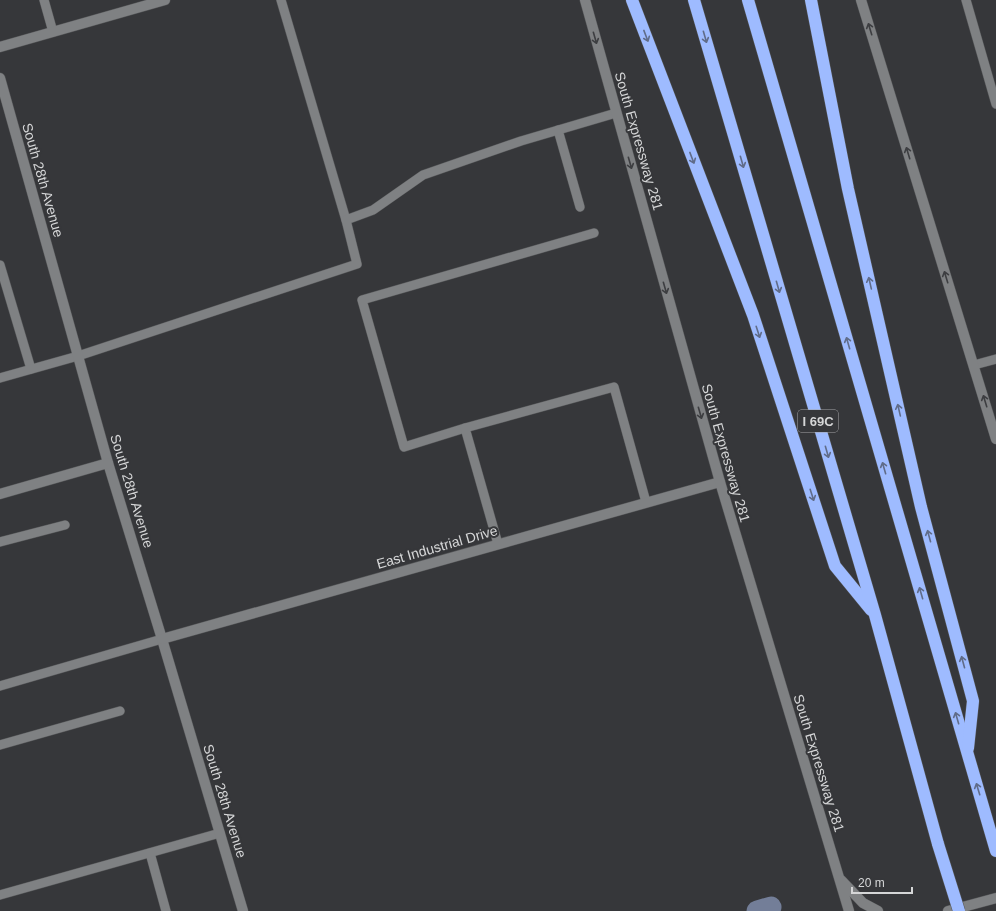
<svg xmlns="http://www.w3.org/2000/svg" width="996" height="911" viewBox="0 0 996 911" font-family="Helvetica,sans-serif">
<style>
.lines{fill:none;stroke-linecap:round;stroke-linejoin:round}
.canal{stroke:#737e98;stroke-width:21}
.service-casing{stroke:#555658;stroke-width:10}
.minor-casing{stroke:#555658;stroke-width:11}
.secondary-casing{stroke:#555658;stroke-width:11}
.motorway-casing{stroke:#555658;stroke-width:13}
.service{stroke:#7f8183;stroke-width:9}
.minor{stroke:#7f8183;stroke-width:10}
.secondary{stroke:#7f8183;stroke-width:10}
.motorway{stroke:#9ebbff;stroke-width:12}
.motorway-bridge-casing{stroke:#555658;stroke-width:13;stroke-linecap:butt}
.motorway-bridge{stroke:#9ebbff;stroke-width:12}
.oneway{stroke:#3d3e41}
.oneway2{stroke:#606c89}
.labels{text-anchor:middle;stroke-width:4;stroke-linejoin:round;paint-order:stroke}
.shield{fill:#36373a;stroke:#a5a6a8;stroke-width:1}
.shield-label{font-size:13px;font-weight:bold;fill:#d5d6d7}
.street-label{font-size:14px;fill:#d5d6d7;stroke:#36373a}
</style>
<rect width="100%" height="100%" fill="#36373a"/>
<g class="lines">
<path class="canal" d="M757,911l14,-4"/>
<defs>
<g id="service">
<path d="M44,0l9,32"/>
<path d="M281,0l65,220"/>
<path d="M966,0l30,104"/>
<path d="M558,130l22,77"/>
<path d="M0,265l31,104"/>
<path d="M974,365l22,-6"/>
<path d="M0,378l78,-22 279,-92 -11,-44 27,-10 50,-35 98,-34 95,-28"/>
<path d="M465,428l-61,19 -42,-147 232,-67"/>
<path d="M0,542l65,-17"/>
<path d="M498,544l-33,-116 149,-41 32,115"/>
<path d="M0,686l162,-47"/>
<path d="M0,745l120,-34"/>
<path d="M150,853l16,58"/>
<path d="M0,895l220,-62"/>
</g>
<g id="minor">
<path d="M0,47l165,-47"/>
<path d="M0,78l108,385 54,176 81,272"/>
<path d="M0,494l108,-31"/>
<path d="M162,639l558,-157"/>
</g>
<g id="secondary">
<path d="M585,0l135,482 129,429"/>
<path d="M861,0l135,439"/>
<path d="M841,880l22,23 15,8"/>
<path d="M948,911l48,-13"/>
</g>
<g id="motorway">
<path d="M632,0l121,315 82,251 36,44"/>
<path d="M694,0l181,615 63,229"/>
<path d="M748,0l248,851"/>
<path d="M811,0l37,189 73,318 52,194 -5,47"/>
</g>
</defs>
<use href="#service" class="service-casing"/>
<use href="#minor" class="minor-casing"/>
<use href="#secondary" class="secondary-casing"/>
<use href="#motorway" class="motorway-casing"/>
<use href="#service" class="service"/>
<use href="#minor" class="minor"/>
<use href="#secondary" class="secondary"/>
<use href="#motorway" class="motorway"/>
<defs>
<path id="motorway-bridge" d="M938,844l21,67"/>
</defs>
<use href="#motorway-bridge" class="motorway-bridge-casing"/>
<use href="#motorway-bridge" class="motorway-bridge"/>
</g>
<defs><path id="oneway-shaft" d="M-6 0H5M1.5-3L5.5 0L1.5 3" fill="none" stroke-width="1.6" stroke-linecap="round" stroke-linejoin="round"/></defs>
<g class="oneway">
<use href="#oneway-shaft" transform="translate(870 29) rotate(-107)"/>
<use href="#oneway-shaft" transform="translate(595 38) rotate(74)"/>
<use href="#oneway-shaft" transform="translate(908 153) rotate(-107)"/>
<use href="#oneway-shaft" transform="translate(630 163) rotate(74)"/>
<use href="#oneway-shaft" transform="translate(946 277) rotate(-107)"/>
<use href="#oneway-shaft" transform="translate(665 288) rotate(74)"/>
<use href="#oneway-shaft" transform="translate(985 401) rotate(-107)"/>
<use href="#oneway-shaft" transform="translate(700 413) rotate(74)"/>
</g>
<g class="oneway2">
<use href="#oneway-shaft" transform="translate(646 36) rotate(69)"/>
<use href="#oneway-shaft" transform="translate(705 37) rotate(74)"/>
<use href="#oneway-shaft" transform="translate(692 158) rotate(69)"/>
<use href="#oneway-shaft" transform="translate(742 162) rotate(74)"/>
<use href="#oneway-shaft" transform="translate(870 283) rotate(-103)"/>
<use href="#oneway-shaft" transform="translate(778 287) rotate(74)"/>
<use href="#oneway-shaft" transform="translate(758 332) rotate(72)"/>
<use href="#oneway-shaft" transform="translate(848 343) rotate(-106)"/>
<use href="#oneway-shaft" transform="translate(899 410) rotate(-103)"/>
<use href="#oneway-shaft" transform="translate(827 452) rotate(74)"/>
<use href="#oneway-shaft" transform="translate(884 468) rotate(-106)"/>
<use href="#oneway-shaft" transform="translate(812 495) rotate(72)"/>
<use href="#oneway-shaft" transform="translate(929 536) rotate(-105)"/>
<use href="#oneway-shaft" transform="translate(921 593) rotate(-106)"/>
<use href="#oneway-shaft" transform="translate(963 662) rotate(-105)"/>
<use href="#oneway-shaft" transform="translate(957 718) rotate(-106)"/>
<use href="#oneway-shaft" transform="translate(978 789) rotate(-107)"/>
</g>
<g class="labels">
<rect class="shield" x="798" y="410" width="40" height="22" rx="3"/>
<g class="shield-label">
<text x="818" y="426">I 69C</text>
</g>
<g class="street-label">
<text transform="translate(639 141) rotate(74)" y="5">South Expressway 281</text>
<text transform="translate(43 180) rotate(74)" y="5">South 28th Avenue</text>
<text transform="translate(726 453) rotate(74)" y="5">South Expressway 281</text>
<text transform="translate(132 491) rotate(73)" y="5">South 28th Avenue</text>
<text transform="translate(437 547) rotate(-16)" y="5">East Industrial Drive</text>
<text transform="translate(819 763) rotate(73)" y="5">South Expressway 281</text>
<text transform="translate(225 801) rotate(73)" y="5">South 28th Avenue</text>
</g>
</g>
<path d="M852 887v6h60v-6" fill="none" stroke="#d5d6d7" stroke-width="2"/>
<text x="858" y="887" font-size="12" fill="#d5d6d7" stroke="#36373a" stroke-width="3" paint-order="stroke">20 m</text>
</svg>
